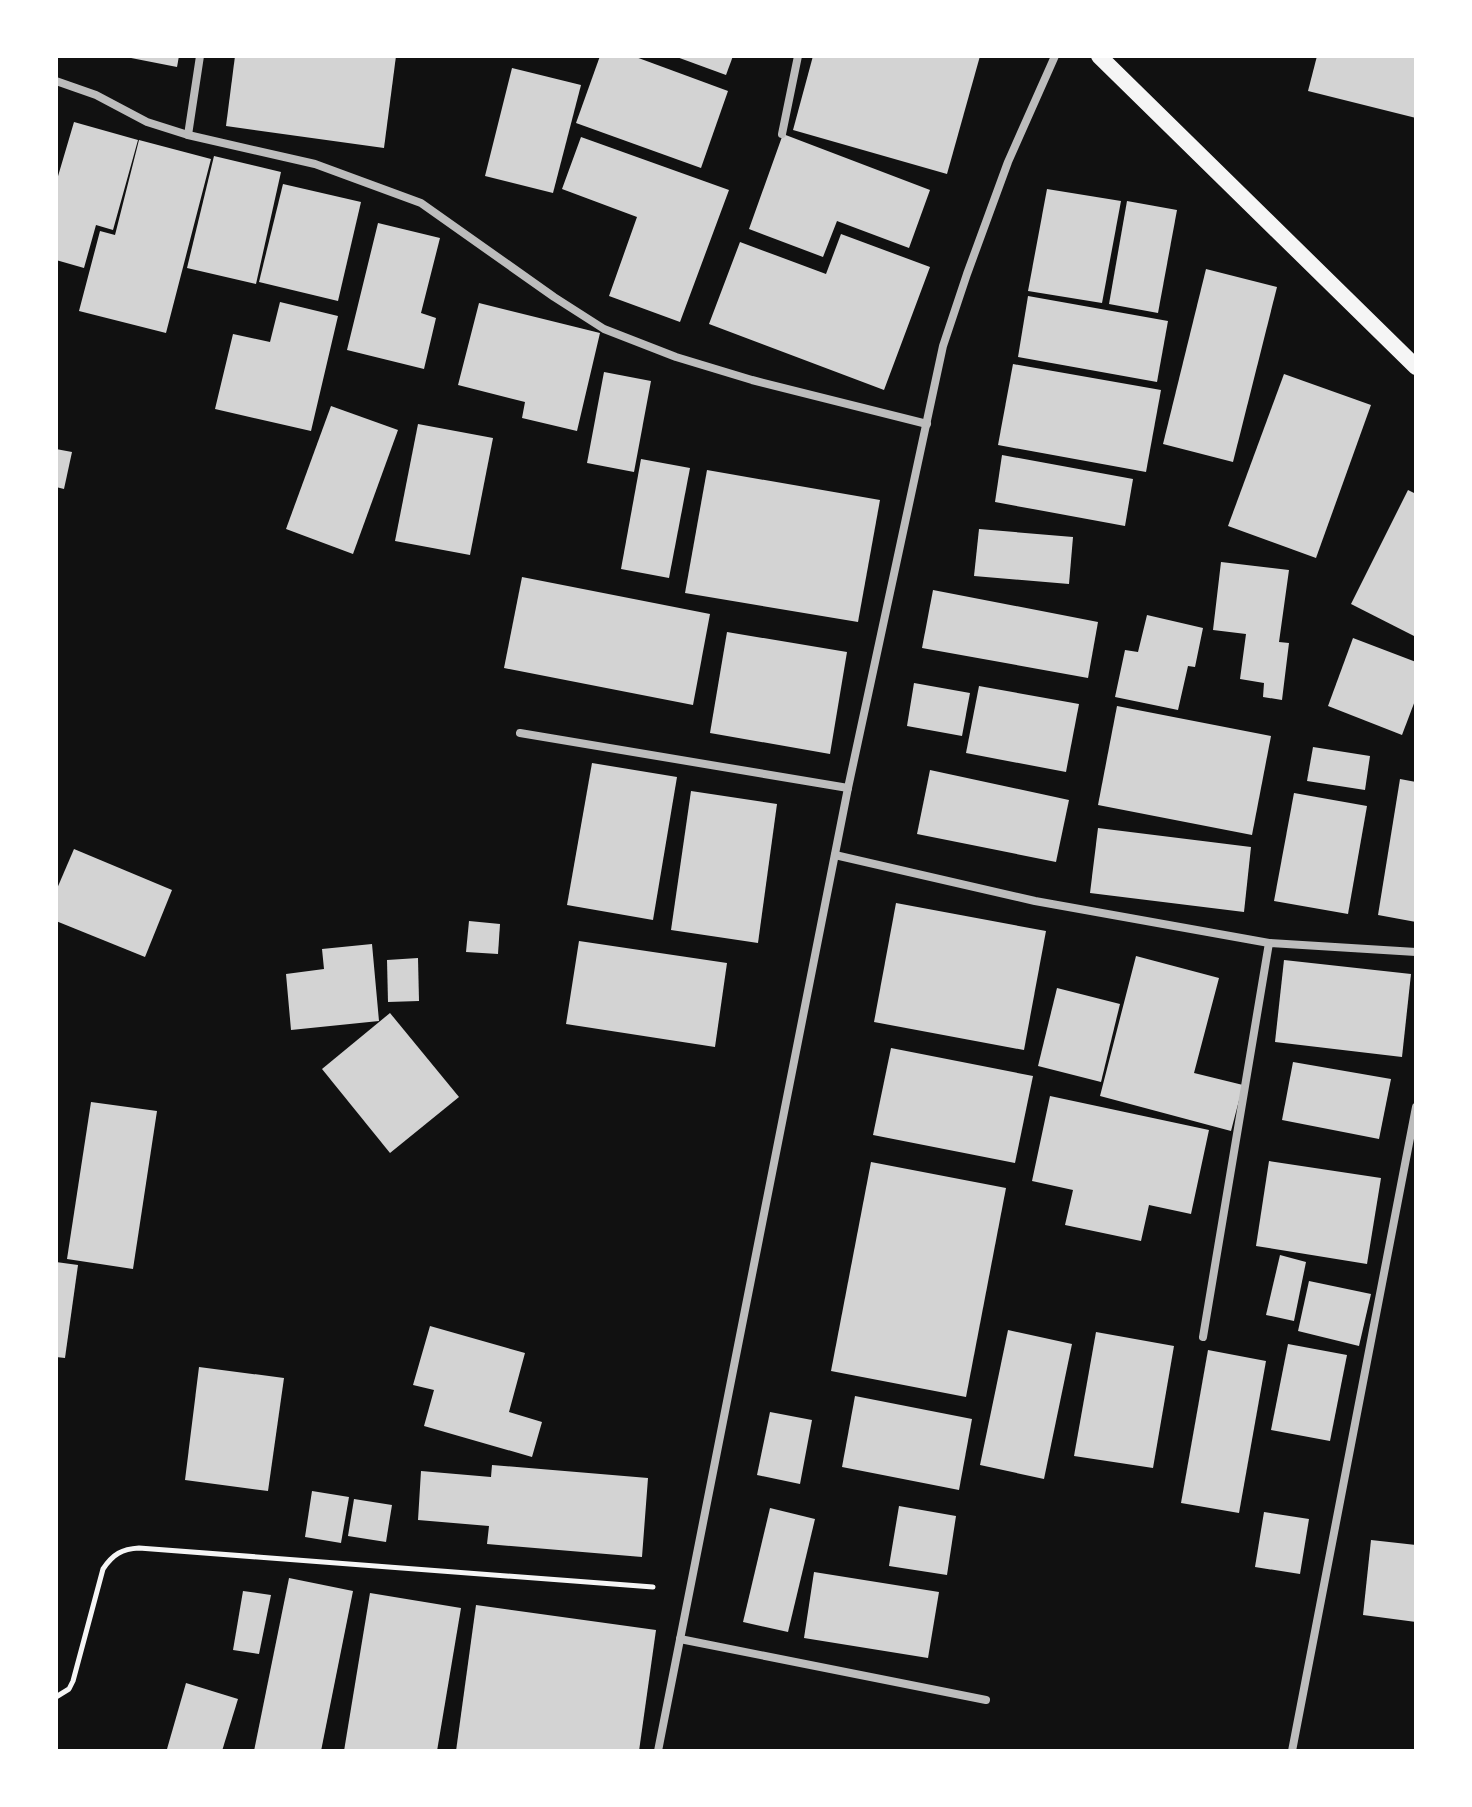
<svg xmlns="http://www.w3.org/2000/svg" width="1472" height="1807" viewBox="0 0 1472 1807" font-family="Barlow,sans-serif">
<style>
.building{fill:#d3d3d3}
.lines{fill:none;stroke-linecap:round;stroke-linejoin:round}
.path{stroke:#f5f5f5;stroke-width:5}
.minor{stroke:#bcbcbc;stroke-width:8}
.secondary{stroke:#f5f5f5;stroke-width:16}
</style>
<rect width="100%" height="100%" fill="#111"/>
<g class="building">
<path d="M126,56h53l-2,11 -51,-10z"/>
<path d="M235,56h161l-12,92 -158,-22z"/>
<path d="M600,56h33l95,35 -27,77 -125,-45z"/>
<path d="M674,56h59l-7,19z"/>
<path d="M813,56h167l-33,118 -154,-44z"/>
<path d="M1317,56h99v62l-108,-27z"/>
<path d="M512,68l69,17 -28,108 -68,-17z"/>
<path d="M74,122l64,18 -25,90 -17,-5 -12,43 -28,-8v-77z"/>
<path d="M783,134l147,56 -21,58 -72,-27 -14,36 -74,-28z"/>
<path d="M581,137l148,53 -49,132 -71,-26 28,-79 -75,-28z"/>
<path d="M139,140l72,19 -45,174 -87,-22 21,-80 15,4z"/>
<path d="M214,156l67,16 -25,112 -69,-16z"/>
<path d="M283,184l78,18 -23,99 -79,-19z"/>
<path d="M1047,189l74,12 -19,102 -74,-12z"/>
<path d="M1127,201l50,9 -19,103 -49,-9z"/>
<path d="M378,223l62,15 -19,75 15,5 -12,51 -77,-19z"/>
<path d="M841,234l89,33 -46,123 -175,-66 31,-82 86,32z"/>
<path d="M1206,269l71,18 -44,175 -70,-18z"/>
<path d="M1028,296l140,25 -11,61 -139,-25z"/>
<path d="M280,302l58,14 -27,115 -96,-22 18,-75 37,8z"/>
<path d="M479,303l121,30 -23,98 -55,-13 3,-16 -67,-17z"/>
<path d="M1013,364l148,26 -15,82 -148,-27z"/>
<path d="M604,372l47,9 -17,91 -47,-9z"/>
<path d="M1284,374l87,31 -55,153 -88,-32z"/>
<path d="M331,406l67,24 -45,124 -67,-25z"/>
<path d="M418,424l75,14 -23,117 -75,-14z"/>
<path d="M56,449l16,3 -8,37 -8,-2z"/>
<path d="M1002,455l131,24 -8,47 -130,-24z"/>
<path d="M641,459l49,9 -21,110 -48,-9z"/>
<path d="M707,470l173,30 -22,122 -173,-29z"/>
<path d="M1408,490l8,4v143l-65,-33z"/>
<path d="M979,529l94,8 -4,47 -95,-8z"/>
<path d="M1221,562l68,8 -10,72 10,1 -7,57 -19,-3 1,-14 -24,-4 6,-45 -33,-4z"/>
<path d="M522,577l188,37 -17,91 -189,-37z"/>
<path d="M933,590l165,32 -10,56 -166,-30z"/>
<path d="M1147,615l56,13 -8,39 -7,-1 -10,44 -63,-13 10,-47 13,2z"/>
<path d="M727,632l120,20 -17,102 -120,-21z"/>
<path d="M1353,638l63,24v36l-14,37 -74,-29z"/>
<path d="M914,683l56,10 -8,43 -55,-10z"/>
<path d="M979,686l100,18 -13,68 -100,-19z"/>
<path d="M1117,706l154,30 -19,99 -154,-30z"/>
<path d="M1313,747l57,9 -5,34 -58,-9z"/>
<path d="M592,763l85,14 -24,143 -86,-15z"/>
<path d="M930,770l139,30 -13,62 -139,-28z"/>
<path d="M1400,779l16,3v140l-38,-7z"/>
<path d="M691,791l86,13 -19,139 -87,-13z"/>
<path d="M1294,793l73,13 -19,108 -74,-13z"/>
<path d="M1098,828l153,19 -7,65 -154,-19z"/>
<path d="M74,849l98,41 -27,67 -89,-36v-30z"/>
<path d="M896,903l150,28 -22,119 -150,-28z"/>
<path d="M469,921l31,3 -2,30 -32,-2z"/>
<path d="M579,941l148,22 -12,84 -149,-23z"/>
<path d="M372,944l7,77 -88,9 -5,-56 38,-5 -2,-20z"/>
<path d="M1136,956l83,22 -25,95 49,12 -12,46 -131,-35z"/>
<path d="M418,958l1,43 -31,1 -1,-42z"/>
<path d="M1284,960l127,14 -9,83 -127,-15z"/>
<path d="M1057,988l63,16 -19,78 -63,-16z"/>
<path d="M390,1013l69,84 -69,56 -68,-84z"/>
<path d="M891,1048l142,28 -18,87 -142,-28z"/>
<path d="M1293,1062l98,17 -12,60 -97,-19z"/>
<path d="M1050,1096l159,34 -18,84 -42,-9 -8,36 -76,-16 8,-35 -41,-9z"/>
<path d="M91,1102l66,9 -24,158 -66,-10z"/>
<path d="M1269,1161l112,17 -14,86 -111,-18z"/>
<path d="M871,1162l135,26 -40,209 -135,-26z"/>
<path d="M1280,1255l26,7 -12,59 -28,-6z"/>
<path d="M56,1262l22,3 -13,93 -9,-1z"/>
<path d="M1309,1281l62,13 -12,52 -61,-15z"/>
<path d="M430,1326l95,27 -16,59 33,10 -10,35 -108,-31 10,-36 -21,-5z"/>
<path d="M1008,1330l64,14 -28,135 -64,-14z"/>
<path d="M1096,1332l78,14 -21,122 -79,-12z"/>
<path d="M1288,1344l59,11 -17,86 -59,-11z"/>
<path d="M1208,1350l58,11 -27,152 -58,-10z"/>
<path d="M199,1367l85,11 -16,113 -83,-11z"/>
<path d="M855,1396l117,23 -13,71 -117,-23z"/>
<path d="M770,1412l42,8 -12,64 -43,-9z"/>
<path d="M492,1465l156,13 -6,79 -155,-13 2,-18 -71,-6 3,-49 70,6z"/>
<path d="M312,1491l37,6 -8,46 -36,-6z"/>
<path d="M354,1499l38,6 -6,37 -38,-6z"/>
<path d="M899,1506l57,10 -9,59 -58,-9z"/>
<path d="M770,1508l45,11 -27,113 -45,-10z"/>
<path d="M1264,1512l45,7 -9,55 -45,-7z"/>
<path d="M1371,1540l45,5v77l-53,-7z"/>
<path d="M814,1572l125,20 -11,66 -124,-20z"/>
<path d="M289,1578l64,13 -32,160h-67z"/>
<path d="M243,1591l28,4 -12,59 -26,-4z"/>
<path d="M370,1593l91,15 -24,143h-93z"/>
<path d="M476,1605l180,25 -17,121h-183z"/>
<path d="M186,1683l52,16 -16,52h-49l-6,-2z"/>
</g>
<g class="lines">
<path class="path" d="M56,1697l13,-8 4,-8 30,-112c10,-15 19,-20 36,-21l514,39"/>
<g class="minor">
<path d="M56,81l40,14 51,27 41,13 127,29 106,39 133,94 50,32 72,28 76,23 175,44"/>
<path d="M782,134l16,-78"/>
<path d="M188,135l12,-79"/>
<path d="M520,733l328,55"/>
<path d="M835,855l200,46 234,42"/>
<path d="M1203,1337l66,-394 147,9"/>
<path d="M680,1639l306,61"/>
<path d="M658,1751l190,-963 95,-442 24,-72 41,-112 47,-106"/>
<path d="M1292,1751l124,-644"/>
</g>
<path class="secondary" d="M1099,56l317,311"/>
</g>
<rect width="1472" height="1807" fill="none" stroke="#ffffff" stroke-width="116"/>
</svg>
